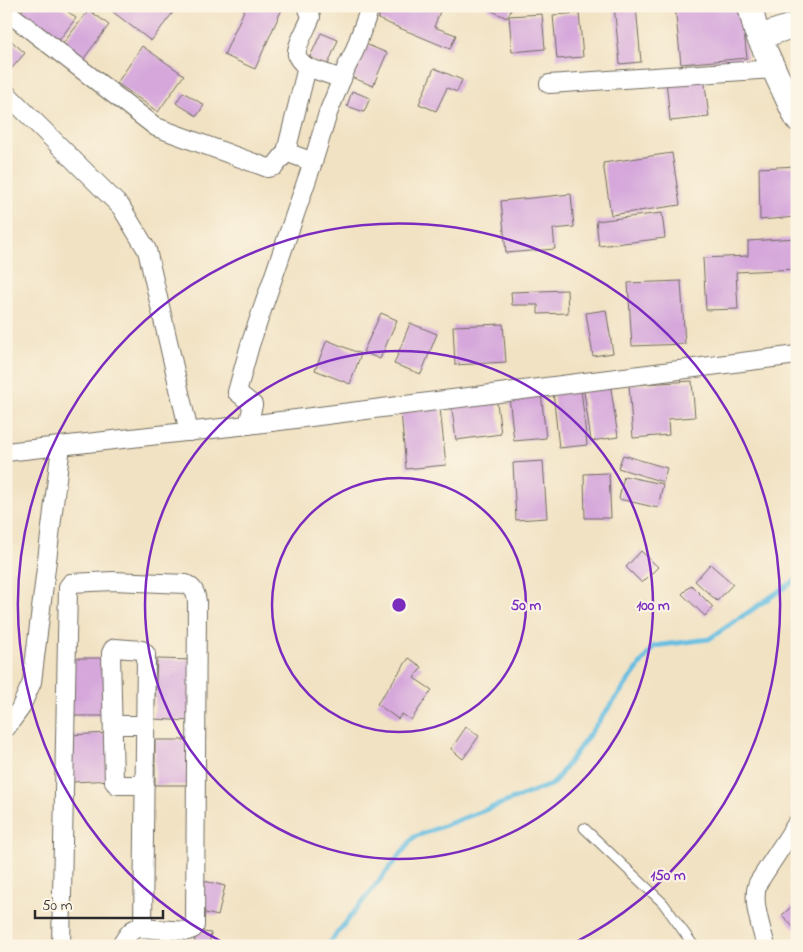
<svg xmlns="http://www.w3.org/2000/svg" width="803" height="952" viewBox="0 0 803 952" font-family="'Indie Flower',sans-serif">
<style>
.lines{fill:none;stroke-linecap:round;stroke-linejoin:round}
.stream{stroke:#63bde1;stroke-width:5}
.building{fill:#d5a7db}
.lane-casing{stroke:#706b60;stroke-width:11}
.street-casing{stroke:#706b60;stroke-width:20}
.secondary-casing{stroke:#706b60;stroke-width:26}
.lane{stroke:#fff;stroke-width:9}
.street{stroke:#fff;stroke-width:18}
.secondary{stroke:#fff;stroke-width:24}
.ring{fill:none;stroke:#7b2cbf;stroke-width:2.5}
.centre{fill:#7b2cbf;stroke:#fcf5e5;stroke-width:2.5}
.ring-label{font-size:15px;text-anchor:middle;font-weight:bold;fill:#7b2cbf;stroke:#fcf5e5;stroke-width:4;stroke-linejoin:round;paint-order:stroke}
</style>
<rect width="100%" height="100%" fill="#fcf5e5"/>
<filter id="ink" filterUnits="userSpaceOnUse"><feTurbulence type="fractalNoise" baseFrequency=".02" numOctaves="2"/><feDisplacementMap in="SourceGraphic" scale="10" xChannelSelector="R" yChannelSelector="G"/><feConvolveMatrix kernelMatrix="1 2 1 2 8 2 1 2 1" color-interpolation-filters="sRGB"/></filter>
<filter id="wash" filterUnits="userSpaceOnUse"><feTurbulence type="fractalNoise" baseFrequency=".0096" numOctaves="4" result="noise"/><feDisplacementMap in="SourceGraphic" scale="20" xChannelSelector="R" yChannelSelector="G"/><feGaussianBlur stdDeviation="1.12" result="paint"/><feColorMatrix in="noise" values="0 0 0 0 0 0 0 0 0 0 0 0 0 0 0 0 0 1.4 0 .05"/><feComposite in="paint" operator="in"/></filter>
<g filter="url(#wash)">
<rect width="100%" height="100%" fill="#f1e2c3"/>
<g class="lines">
<path class="stream" d="M327,946l87,-109 139,-53 101,-138 55,-7 88,-60"/>
</g>
<g id="blocks">
<g class="building">
<path d="M25,6h36l15,12 -19,25 -38,-29z"/>
<path d="M118,6h60l-27,35 -38,-29z"/>
<path d="M246,6h30l6,3 -27,60 -31,-14z"/>
<path d="M343,6h20l-4,7 -9,-5 -2,2z"/>
<path d="M383,6h15l8,3 1,-3h35l-8,21 22,8 -6,14 -72,-30z"/>
<path d="M489,6h24l-6,12 -19,-9z"/>
<path d="M614,6h22l5,56 -21,2z"/>
<path d="M683,6h58l6,52 -66,6 -6,-57z"/>
<path d="M89,10l20,15 -27,36 -21,-15z"/>
<path d="M579,13l4,44 -26,2 -4,-44z"/>
<path d="M542,14l3,35 -33,3 -3,-36z"/>
<path d="M321,33l17,7 -11,27 -18,-8z"/>
<path d="M8,38l17,15 -19,22v-35z"/>
<path d="M363,43l24,10 -14,33 -24,-10z"/>
<path d="M142,46l42,29 -26,37 -41,-29z"/>
<path d="M434,68l28,12 -5,12 -10,-4 -11,23 -17,-7z"/>
<path d="M704,76l5,41 -39,4 -4,-41z"/>
<path d="M352,91l18,7 -6,14 -17,-6z"/>
<path d="M183,92l21,13 -7,11 -21,-13z"/>
<path d="M672,153l8,52 -69,10 -8,-52z"/>
<path d="M797,166v51l-37,3 -1,-52z"/>
<path d="M571,194l3,33 -21,2 2,20 -49,4 -5,-52z"/>
<path d="M662,213l3,25 -66,8 -3,-25z"/>
<path d="M797,238v31l-61,3 2,37 -32,1 -3,-52 45,-2v-15z"/>
<path d="M681,281l4,63 -53,2 -4,-63z"/>
<path d="M567,290l1,23 -30,1v-9h-26l-1,-13z"/>
<path d="M606,310l7,43 -20,3 -7,-43z"/>
<path d="M381,313l16,7 -17,39 -17,-7z"/>
<path d="M410,323l27,11 -16,40 -27,-10z"/>
<path d="M503,324l3,38 -51,3 -2,-39z"/>
<path d="M327,340l34,14 -11,30 -35,-14z"/>
<path d="M692,381l3,36 -27,2 1,16 -36,3 -4,-53z"/>
<path d="M610,382l8,55 -27,4 -8,-56z"/>
<path d="M581,388l6,57 -28,3 -6,-57z"/>
<path d="M541,393l5,45 -32,3 -5,-45z"/>
<path d="M496,395l5,39 -45,6 -5,-39z"/>
<path d="M440,408l6,57 -40,4 -5,-58z"/>
<path d="M623,455l44,13 -4,14 -45,-14z"/>
<path d="M543,461l4,57 -31,2 -3,-57z"/>
<path d="M609,473l2,45h-26l-1,-44z"/>
<path d="M624,476l39,8 -5,24 -39,-9z"/>
<path d="M641,551l17,16 -16,16 -16,-16z"/>
<path d="M710,564l23,20 -16,17 -22,-20z"/>
<path d="M691,585l22,22 -8,9 -23,-22z"/>
<rect x="70" y="658" width="37" height="58"/>
<path d="M409,658l13,9 -8,11 18,12 -21,30 -9,-6 -4,5 -21,-15z"/>
<path d="M157,659l36,1 -3,61 -36,-2z"/>
<path d="M466,727l13,9 -16,23 -12,-10z"/>
<path d="M109,733l3,47 -39,2 -3,-47z"/>
<rect x="155" y="740" width="37" height="45"/>
<path d="M204,881l21,5 -7,30 -21,-5z"/>
<path d="M797,902v29l-15,-16z"/>
<path d="M196,931l15,2 -2,13h-15z"/>
</g>
</g>
</g>
<g filter="url(#ink)">
<use href="#blocks" fill-opacity="0" stroke="#706b60" stroke-width="1"/>
<g class="lines">
<defs>
<path id="lane" d="M584,828l79,75 31,43"/>
<g id="street">
<path d="M6,11l150,116 112,41 7,-2 11,-14 27,10"/>
<path d="M307,67l35,12"/>
<path d="M549,84l225,-15"/>
<path d="M6,93l115,114 26,43 42,182"/>
<path d="M286,152l21,-85c-4,-3 -9,-7 -10,-12 -2,-8 11,-29 14,-38l-4,-11"/>
<path d="M248,425l5,-20 -16,-13 13,-47 63,-183 15,-49 19,-47 7,-14 13,-36 3,-10"/>
<path d="M6,452l242,-27 549,-70"/>
<path d="M113,725h32"/>
<path d="M6,728l14,-19 12,-27 29,-236"/>
<path d="M143,928l3,-274 -4,-4 -27,-2 -2,1 -2,4 3,129 3,3h28"/>
<path d="M61,946l7,-359 3,-4 42,-2 73,3c8,4 10,9 11,18l-2,324 -2,3 -5,2 -50,-3c-9,1 -12,11 -18,18"/>
<path d="M766,946c-5,-19 -15,-46 -8,-63l39,-60"/>
</g>
<g id="secondary">
<path d="M750,6l6,25 41,88"/>
<path d="M759,37l36,-12"/>
</g>
</defs>
<use href="#lane" class="lane-casing"/>
<use href="#street" class="street-casing"/>
<use href="#secondary" class="secondary-casing"/>
<use href="#lane" class="lane"/>
<use href="#street" class="street"/>
<use href="#secondary" class="secondary"/>
</g>
</g>
<g class="ring">
<circle cx="399" cy="605" r="127"/>
<circle cx="399" cy="605" r="254"/>
<path d="M226 944A381 381 0 1 1 572 944"/>
</g>
<circle cx="399" cy="605" r="8" class="centre"/>
<g class="ring-label">
<text x="526" y="610">50 m</text>
<text x="653" y="610">100 m</text>
<text x="668" y="880">150 m</text>
</g>
<rect width="803" height="952" fill="none" stroke="#fcf5e5" stroke-width="25"/>
<path d="M35 910v8h128v-8" fill="none" stroke="#2b2b2b" stroke-width="2.5"/>
<text x="42" y="910" font-size="15" fill="#2b2b2b" stroke="#fcf5e5" stroke-width="4" paint-order="stroke">50 m</text>
</svg>
